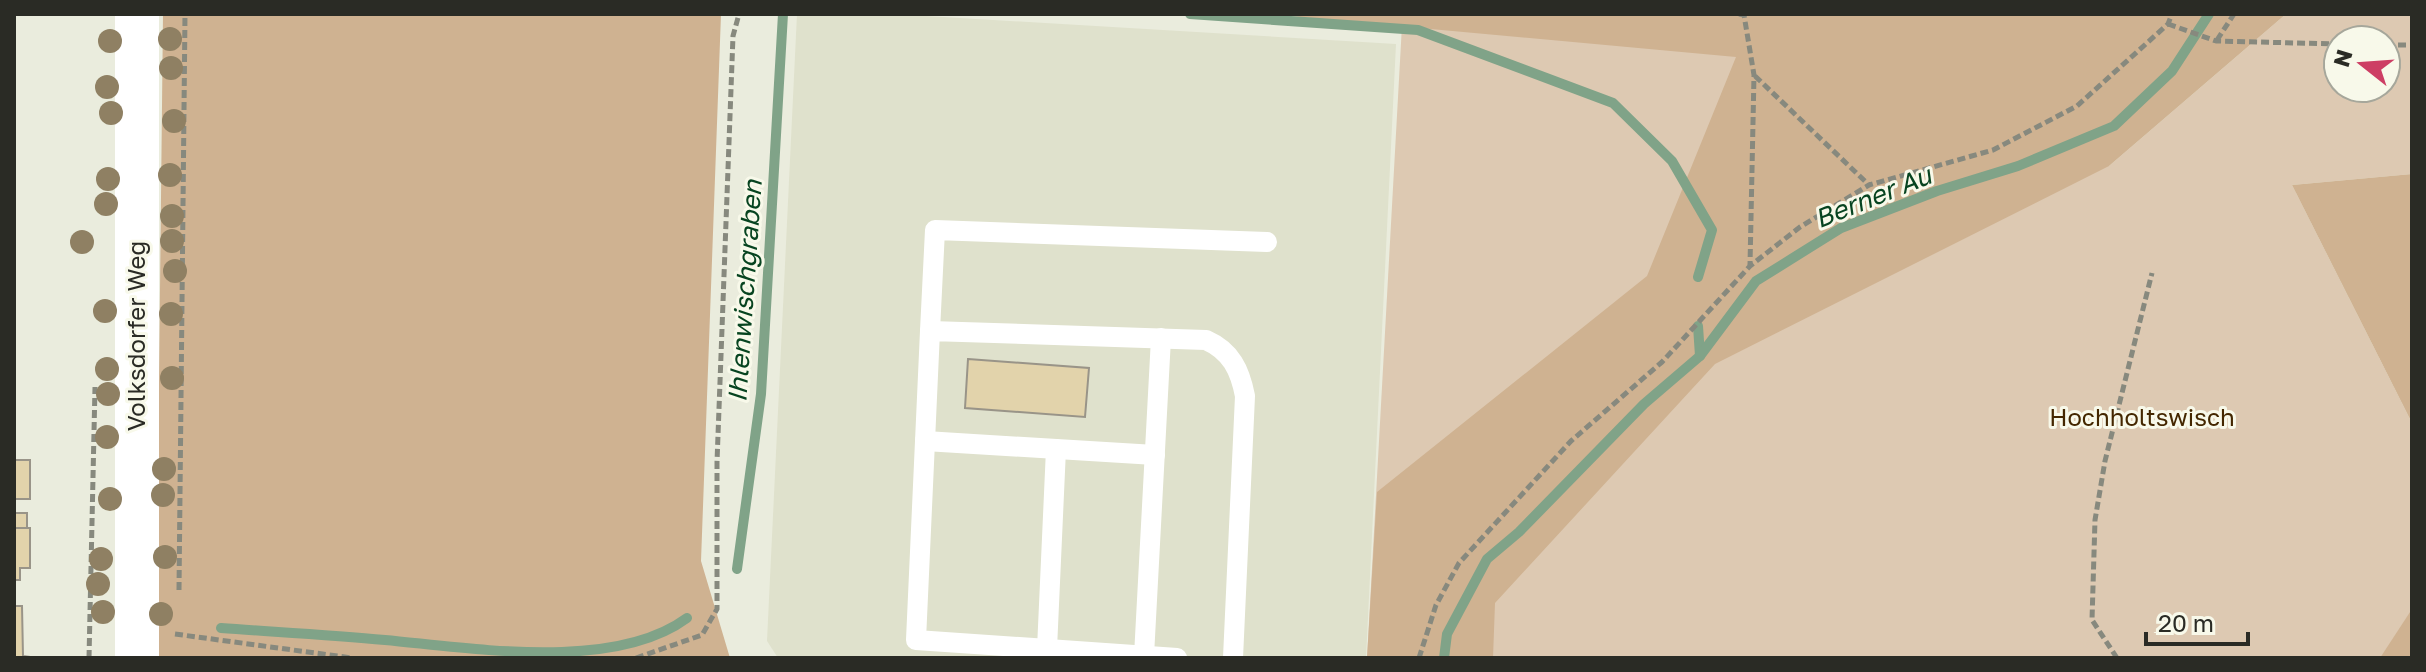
<svg xmlns="http://www.w3.org/2000/svg" width="2426" height="672" viewBox="0 0 2426 672" font-family="'Golos Text',sans-serif">
<style>
.built{fill:#dfe1cc}
.green{fill:#ddc9b2;fill-rule:evenodd}
.forest{fill:#cfb291}
.lines{fill:none;stroke-linecap:round;stroke-linejoin:round}
.stream{stroke:#80a388;stroke-width:10}
.building{fill:#e2d3ab;stroke:#999488;stroke-width:2}
.path{stroke:#87897e;stroke-width:5;stroke-dasharray:8 4;stroke-linecap:butt}
.service{stroke:#fff;stroke-width:20}
.tertiary{stroke:#fff;stroke-width:44}
.tree{fill:#8f8063}
.labels{text-anchor:middle;stroke-width:6;stroke-linejoin:round;paint-order:stroke}
.street-label{font-size:24px;fill:#2a2b25;stroke:#f8f9ea}
.park-label{font-size:24px;fill:#442700;stroke:#f8f9ea}
.water-label{font-size:26px;font-style:italic;fill:#074420;stroke:#f8f9ea}
</style>
<rect width="100%" height="100%" fill="#eaecdd"/>
<path class="built" d="M797,14h96l503,30 -30,614h-588l-11,-17z"/>
<path class="green" d="M2286,14h126v160l-120,11 120,238v235h-1045l35,-633 335,31 372,110zM2338,40h48v48h-48z"/>
<g class="forest">
<path d="M163,14h558l-20,547 29,97h-574z"/>
<path d="M1267,14h1019l-177,152 -394,198 -220,239 -2,55h-126l10,-166 270,-216 89,-219z"/>
<path d="M2412,174v249l-120,-238z"/>
<path d="M2412,609v49h-32z"/>
</g>
<g class="lines">
<g class="stream">
<path d="M1190,14l228,16 195,73 59,58 40,69 -14,47"/>
<path d="M1698,326l2,30"/>
<path d="M737,569l24,-175 22,-380"/>
<path d="M221,628c55,4 110,7 164,12 87,8 229,32 302,-22"/>
<path d="M1444,658l3,-24 40,-75 32,-27 125,-128 56,-48 56,-75 85,-53 96,-37 81,-25 96,-40 58,-55 37,-57"/>
</g>
</g>
<g class="building">
<path d="M968,359l121,9 -4,49 -120,-9z"/>
<rect x="14" y="460" width="16" height="39"/>
<rect x="14" y="513" width="13" height="15"/>
<path d="M14,528h16v40h-10v12h-6z"/>
<path d="M14,606h8l1,50 15,2h-24z"/>
</g>
<g class="lines">
<g class="path">
<path d="M1739,14l5,1 10,60 -4,190"/>
<path d="M2168,24l48,17 122,3"/>
<path d="M2217,40l17,-26"/>
<path d="M2386,45h26"/>
<path d="M1755,76l114,109"/>
<path d="M179,590l6,-576"/>
<path d="M175,634l177,24"/>
<path d="M89,658l6,-271"/>
<path d="M636,658l66,-23 15,-26v-147l16,-426 6,-22"/>
<path d="M1419,658l17,-53 23,-42 112,-122 91,-79 88,-96 50,-39 69,-42 124,-35 84,-44 91,-82 4,-10"/>
<path d="M2117,658l-25,-38 3,-100 10,-59 47,-188"/>
</g>
<g class="service">
<path d="M930,331l5,-101 332,12"/>
<path d="M925,441l230,14"/>
<path d="M1047,649l9,-200"/>
<path d="M1144,656l17,-318"/>
<path d="M1177,658l-261,-18 14,-309 276,9c25,11 34,30 39,56l-12,262"/>
</g>
<path class="tertiary" d="M137,14v644"/>
</g>
<g class="tree">
<circle cx="170" cy="39" r="12"/>
<circle cx="110" cy="41" r="12"/>
<circle cx="171" cy="68" r="12"/>
<circle cx="107" cy="87" r="12"/>
<circle cx="111" cy="113" r="12"/>
<circle cx="174" cy="121" r="12"/>
<circle cx="170" cy="175" r="12"/>
<circle cx="108" cy="179" r="12"/>
<circle cx="106" cy="204" r="12"/>
<circle cx="172" cy="216" r="12"/>
<circle cx="172" cy="241" r="12"/>
<circle cx="82" cy="242" r="12"/>
<circle cx="175" cy="271" r="12"/>
<circle cx="105" cy="311" r="12"/>
<circle cx="171" cy="314" r="12"/>
<circle cx="107" cy="369" r="12"/>
<circle cx="172" cy="378" r="12"/>
<circle cx="108" cy="394" r="12"/>
<circle cx="107" cy="437" r="12"/>
<circle cx="164" cy="469" r="12"/>
<circle cx="163" cy="495" r="12"/>
<circle cx="110" cy="499" r="12"/>
<circle cx="165" cy="557" r="12"/>
<circle cx="101" cy="559" r="12"/>
<circle cx="98" cy="584" r="12"/>
<circle cx="103" cy="612" r="12"/>
<circle cx="161" cy="614" r="12"/>
</g>
<g class="labels">
<g class="street-label">
<text transform="translate(137 336) rotate(-90)" y="8">Volksdorfer Weg</text>
</g>
<g class="park-label">
<text x="2142" y="426">Hochholtswisch</text>
</g>
<g class="water-label">
<text transform="translate(1873 197) rotate(-22)" y="9">Berner Au</text>
<text transform="translate(745 291) rotate(-86)" y="9">Ihlenwischgraben</text>
</g>
</g>
<rect width="2426" height="672" fill="none" stroke="#2a2b25" stroke-width="32"/>
<g transform="translate(2362 64) rotate(287)"><circle r="38" fill="#f8f9ea" stroke="#a6a79b" stroke-width="2"/>
<path d="M0-6L14 30L0 20L-14 30Z" fill="#cd3e64"/>
<text y="-12" font-size="22" font-weight="bold" text-anchor="middle" fill="#2a2b25">N</text>
</g>
<path d="M2146 632v12h102v-12" fill="none" stroke="#2a2b25" stroke-width="4"/>
<text x="2158" y="632" font-size="24" fill="#2a2b25" stroke="#f8f9ea" stroke-width="6" paint-order="stroke">20 m</text>
</svg>
